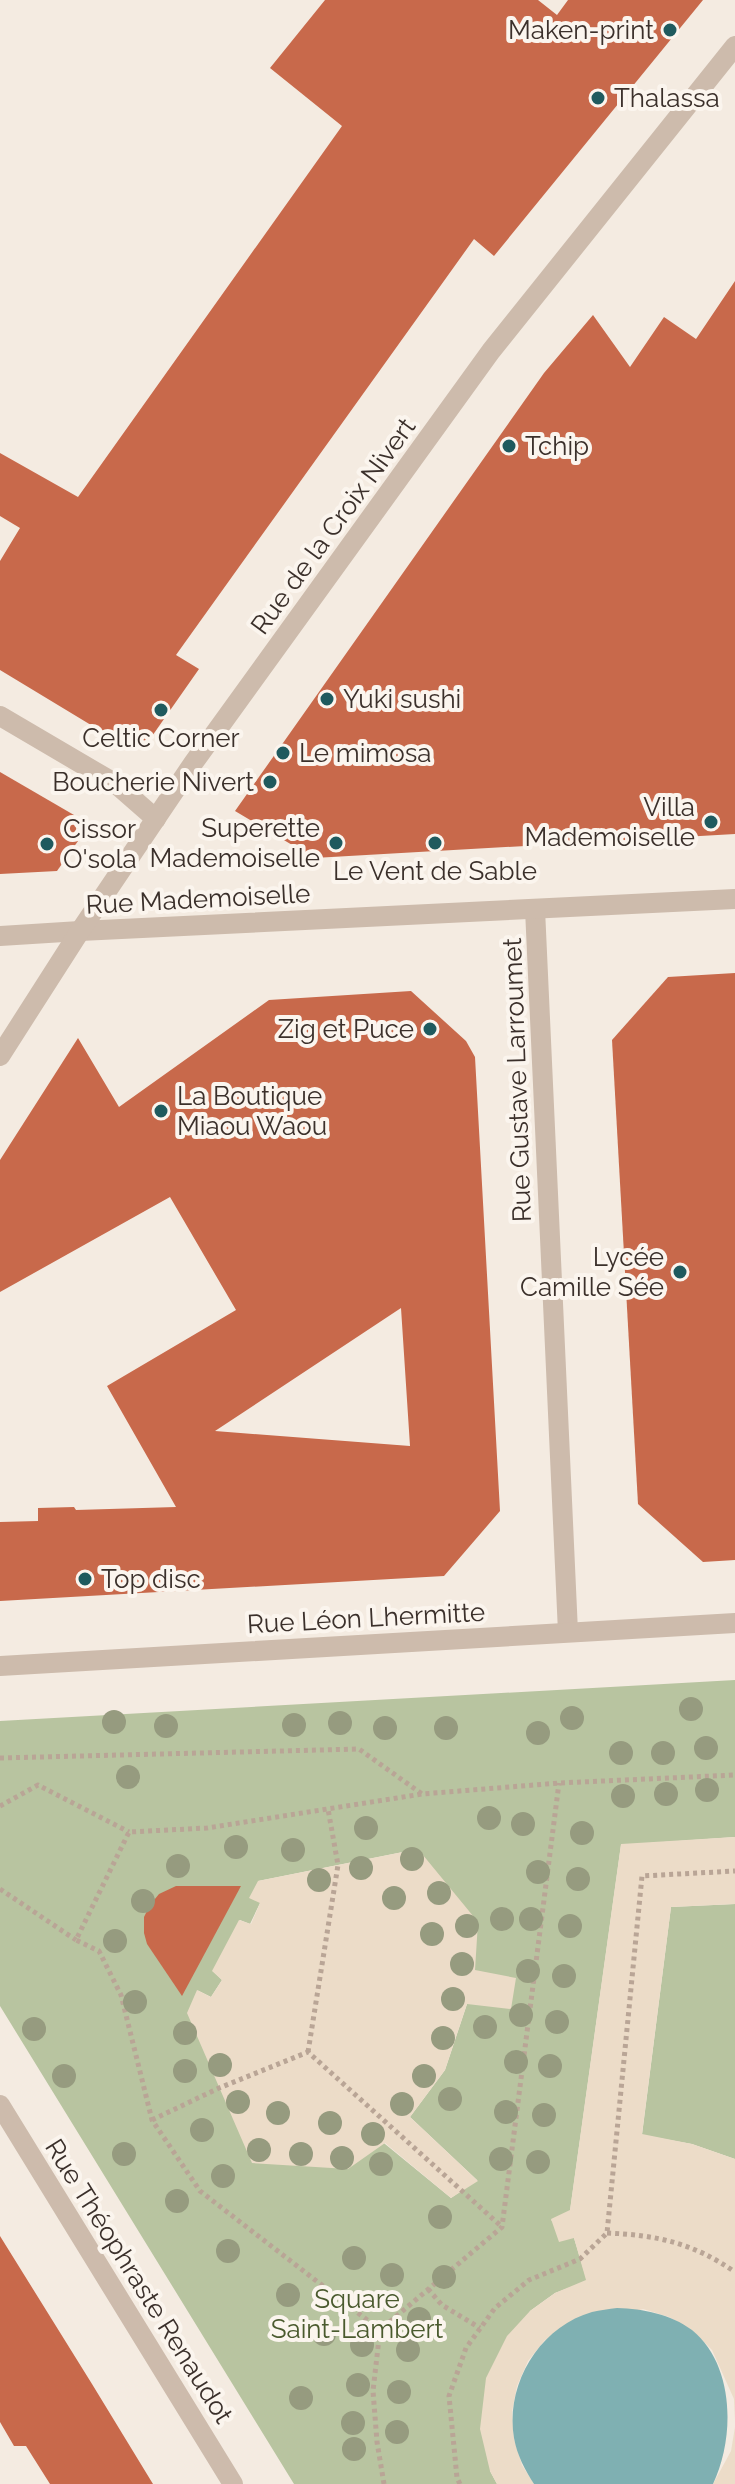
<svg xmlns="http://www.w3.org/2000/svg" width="735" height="2484" viewBox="0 0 735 2484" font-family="Raleway,sans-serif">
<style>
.green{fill:#b8c4a0;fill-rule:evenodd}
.plaza{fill:#ecdcc8}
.water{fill:#7fb0b2}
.building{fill:#c8694b;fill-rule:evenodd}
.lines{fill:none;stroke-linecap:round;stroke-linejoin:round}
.path{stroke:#b9a596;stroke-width:5;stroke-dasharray:4 4;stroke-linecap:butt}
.minor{stroke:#cdbbac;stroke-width:20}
.tree{fill:#969b7f}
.poi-dot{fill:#1f5a5e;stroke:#fbf5ee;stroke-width:3}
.labels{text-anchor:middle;stroke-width:8;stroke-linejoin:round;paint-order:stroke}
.poi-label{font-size:26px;fill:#3b302b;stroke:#fbf5ee;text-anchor:start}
.street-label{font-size:26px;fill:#3b302b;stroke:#fbf5ee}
.park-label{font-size:26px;fill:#4a5a2e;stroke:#fbf5ee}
</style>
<rect width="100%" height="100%" fill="#f4ebe1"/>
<g class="green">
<path d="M735,1680v157l-114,8 -51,366 -19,9 23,18 13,43 -32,12 -25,18 -40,160 7,13h-203l-294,-478v-285zM418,1849l56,121 -7,34 -22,66 -35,47 67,63 -26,18 -254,-208 14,7 11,-17 -9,-9 27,-51 10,4 10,-21 -2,-22z"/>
<path d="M735,1904v255l-43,-15 -50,-9 29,-228z"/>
</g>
<g class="plaza">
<path d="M735,1837v67l-64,3 -29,227 50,10 43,15v261l-1,-21 -22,-49 -19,-19 -24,-14 -26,-8 -98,31 -17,21 -11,25 -5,26 2,27 8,26 12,19h-37l-7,-13 -10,-42 6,-51 21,-42 23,-25 25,-18 31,-13 -12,-42 -15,4 -8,-23 19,-9 51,-366z"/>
<path d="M418,1849l60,73 -3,48 41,8 -5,31 -44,-5 -22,66 -35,47 68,64 -27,17 -66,-55 -37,26 -96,-6 -65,-150 10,-23 14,7 11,-17 -10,-9 27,-51 12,4 9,-21 -11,-5 9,-17z"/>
<path d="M735,2427v57h-22l18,-33z"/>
</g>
<path class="water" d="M617,2308c27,1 53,6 75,22 43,35 43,108 21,154h-179c-9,-14 -17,-29 -20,-46 -9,-53 25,-111 78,-126 8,-2 17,-3 25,-4z"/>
<g class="building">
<path d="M325,0h213l19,15 11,-15h135l-209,256 -20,-17 -298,416 23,14 -49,70 -26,6 -124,-75v-109l20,-33 -20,-12v-63l78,44 264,-371 -72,-58z"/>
<path d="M735,281v553l-421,24 -79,-47 309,-438 49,-58 37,52 34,-50 32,22z"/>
<path d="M0,772l74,43 4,26 -21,30 -57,3z"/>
<path d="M735,973v587l-32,2 -65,-58 -26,-464 56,-63z"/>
<path d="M411,991l55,50 9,16 25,454 -56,65 -444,25v-79l38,-1v-13l36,-1 2,3 100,-3 -69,-121 129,-76 -66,-113 -170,95v-132l78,-122 41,69 150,-107zM401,1308l9,138 -195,-15z"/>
<path d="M176,1886h65l-59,110 -35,-52 -3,-11v-16l6,-12 9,-11z"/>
<path d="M0,2236l92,148 61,100h-103l-24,-38h-12l-14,-24z"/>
</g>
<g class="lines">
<g class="path">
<path d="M0,1758l359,-9 63,45 137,-11 176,-8"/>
<path d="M0,1806l38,-21 91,47"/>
<path d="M0,1889l76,51"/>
<path d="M308,2052l30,-187 -10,-56"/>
<path d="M152,2120l67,-32 89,-36 194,175"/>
<path d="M607,2233c50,2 86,10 128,39"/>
<path d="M428,2289l14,16 38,23"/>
<path d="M380,2330l-180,-139 -48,-71 -31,-125 -22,-44 -23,-11 53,-108 78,-4 215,-34"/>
<path d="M384,2484l-7,-42 -4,-51 7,-61 122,-103 57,-444"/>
<path d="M460,2484l-3,-6 -8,-82 17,-48 29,-40 34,-28 51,-21 27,-26 35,-357 93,-5"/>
</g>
<g class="minor">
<path d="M0,716l116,68 40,35"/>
<path d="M535,909l33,723"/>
<path d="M0,936l80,-5 655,-32"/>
<path d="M0,1056l80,-125 114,-169 297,-411 244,-305"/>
<path d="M0,1666l735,-43"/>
<path d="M0,2105l233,379"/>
</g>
</g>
<g class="tree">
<circle cx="691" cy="1709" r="12"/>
<circle cx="572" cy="1718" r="12"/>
<circle cx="114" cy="1722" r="12"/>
<circle cx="340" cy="1723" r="12"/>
<circle cx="294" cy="1725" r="12"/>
<circle cx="166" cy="1726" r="12"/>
<circle cx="385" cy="1728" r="12"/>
<circle cx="446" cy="1728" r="12"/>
<circle cx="538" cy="1733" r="12"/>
<circle cx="706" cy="1748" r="12"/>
<circle cx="621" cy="1753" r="12"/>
<circle cx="663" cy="1753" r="12"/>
<circle cx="128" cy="1777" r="12"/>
<circle cx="707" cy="1790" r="12"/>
<circle cx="666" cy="1794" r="12"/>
<circle cx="623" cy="1796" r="12"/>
<circle cx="489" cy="1818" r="12"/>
<circle cx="523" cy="1824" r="12"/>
<circle cx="366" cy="1828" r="12"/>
<circle cx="582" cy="1833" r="12"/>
<circle cx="236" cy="1847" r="12"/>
<circle cx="293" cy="1850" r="12"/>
<circle cx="412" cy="1859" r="12"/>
<circle cx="178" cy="1866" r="12"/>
<circle cx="361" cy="1868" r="12"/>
<circle cx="538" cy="1872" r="12"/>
<circle cx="578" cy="1879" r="12"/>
<circle cx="319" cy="1880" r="12"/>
<circle cx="439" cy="1893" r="12"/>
<circle cx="394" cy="1898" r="12"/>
<circle cx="143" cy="1901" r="12"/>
<circle cx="502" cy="1919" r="12"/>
<circle cx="531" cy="1919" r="12"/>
<circle cx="467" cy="1926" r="12"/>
<circle cx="570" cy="1926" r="12"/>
<circle cx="432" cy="1934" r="12"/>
<circle cx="115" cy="1941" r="12"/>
<circle cx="462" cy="1964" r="12"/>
<circle cx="528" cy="1971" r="12"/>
<circle cx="564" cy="1976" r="12"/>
<circle cx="453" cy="1999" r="12"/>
<circle cx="135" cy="2002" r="12"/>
<circle cx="521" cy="2015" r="12"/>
<circle cx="557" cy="2022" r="12"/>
<circle cx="485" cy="2027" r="12"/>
<circle cx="34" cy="2029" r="12"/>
<circle cx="185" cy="2033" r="12"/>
<circle cx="443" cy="2038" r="12"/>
<circle cx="516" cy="2062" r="12"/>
<circle cx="220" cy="2065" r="12"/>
<circle cx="550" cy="2066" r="12"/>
<circle cx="185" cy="2071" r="12"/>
<circle cx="64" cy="2076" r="12"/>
<circle cx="424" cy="2076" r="12"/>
<circle cx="450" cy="2099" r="12"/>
<circle cx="238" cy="2102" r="12"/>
<circle cx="402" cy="2104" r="12"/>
<circle cx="506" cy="2112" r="12"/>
<circle cx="278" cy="2113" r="12"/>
<circle cx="544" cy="2115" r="12"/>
<circle cx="330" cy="2123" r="12"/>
<circle cx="202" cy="2130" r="12"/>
<circle cx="373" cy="2134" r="12"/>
<circle cx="259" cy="2150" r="12"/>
<circle cx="124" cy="2154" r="12"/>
<circle cx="301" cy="2154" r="12"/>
<circle cx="342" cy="2158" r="12"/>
<circle cx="501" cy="2159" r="12"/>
<circle cx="538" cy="2162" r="12"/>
<circle cx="381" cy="2164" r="12"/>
<circle cx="223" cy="2176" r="12"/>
<circle cx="177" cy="2201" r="12"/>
<circle cx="440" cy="2217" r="12"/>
<circle cx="228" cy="2251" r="12"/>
<circle cx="354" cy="2258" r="12"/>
<circle cx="392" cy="2275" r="12"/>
<circle cx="444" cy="2277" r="12"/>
<circle cx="288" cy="2295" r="12"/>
<circle cx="419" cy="2319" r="12"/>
<circle cx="324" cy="2334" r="12"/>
<circle cx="362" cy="2345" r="12"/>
<circle cx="408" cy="2350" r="12"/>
<circle cx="358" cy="2385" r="12"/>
<circle cx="399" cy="2392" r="12"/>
<circle cx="301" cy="2398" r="12"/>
<circle cx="353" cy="2423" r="12"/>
<circle cx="397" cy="2432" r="12"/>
<circle cx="354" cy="2449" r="12"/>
</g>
<g class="poi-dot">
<circle cx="670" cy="30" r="8"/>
<circle cx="598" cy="98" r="8"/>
<circle cx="509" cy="446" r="8"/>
<circle cx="327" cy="699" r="8"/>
<circle cx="161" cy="710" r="8"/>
<circle cx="283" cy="753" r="8"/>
<circle cx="270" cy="782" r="8"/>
<circle cx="711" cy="822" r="8"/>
<circle cx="336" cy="843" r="8"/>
<circle cx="435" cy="843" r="8"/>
<circle cx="47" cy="844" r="8"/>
<circle cx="430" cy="1029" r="8"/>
<circle cx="161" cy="1111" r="8"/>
<circle cx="680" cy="1272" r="8"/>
<circle cx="85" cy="1579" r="8"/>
</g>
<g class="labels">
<g class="poi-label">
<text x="654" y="39" text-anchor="end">Maken-print</text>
<text x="614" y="107">Thalassa</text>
<text x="525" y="455">Tchip</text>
<text x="343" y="708">Yuki sushi</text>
<text x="161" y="747" text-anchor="middle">Celtic Corner</text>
<text x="299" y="762">Le mimosa</text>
<text x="254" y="791" text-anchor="end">Boucherie Nivert</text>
<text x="695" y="816" text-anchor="end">Villa<tspan x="695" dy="30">Mademoiselle</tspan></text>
<text x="320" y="837" text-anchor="end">Superette<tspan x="320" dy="30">Mademoiselle</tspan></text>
<text x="63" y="838">Cissor<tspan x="63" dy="30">O'sola</tspan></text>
<text x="435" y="880" text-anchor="middle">Le Vent de Sable</text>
<text x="414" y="1038" text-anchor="end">Zig et Puce</text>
<text x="177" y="1105">La Boutique<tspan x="177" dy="30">Miaou Waou</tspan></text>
<text x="664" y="1266" text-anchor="end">Lycée<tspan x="664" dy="30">Camille Sée</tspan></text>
<text x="101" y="1588">Top disc</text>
</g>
<g class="street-label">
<text transform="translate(333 526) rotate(-54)" y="9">Rue de la Croix Nivert</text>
<text transform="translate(198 899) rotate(-3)" y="9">Rue Mademoiselle</text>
<text transform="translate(517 1080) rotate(-92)" y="9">Rue Gustave Larroumet</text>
<text transform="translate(366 1618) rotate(-3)" y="9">Rue Léon Lhermitte</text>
<text transform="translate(139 2281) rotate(58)" y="9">Rue Théophraste Renaudot</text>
</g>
<g class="park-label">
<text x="357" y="2308">Square<tspan x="357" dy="30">Saint-Lambert</tspan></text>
</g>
</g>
</svg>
